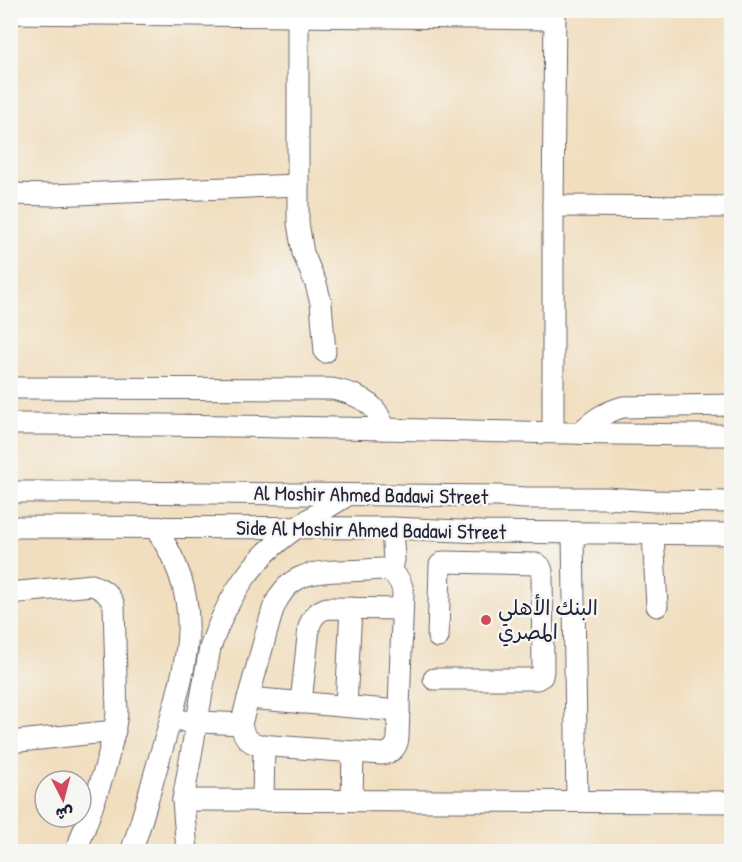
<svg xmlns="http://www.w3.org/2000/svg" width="742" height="862" viewBox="0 0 742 862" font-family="'Patrick Hand','Playpen Sans Arabic',sans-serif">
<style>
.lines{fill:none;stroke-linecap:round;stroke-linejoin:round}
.minor-casing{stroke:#6a6469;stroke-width:23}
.minor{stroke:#fff;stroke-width:21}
.poi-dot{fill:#d1495b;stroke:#f6f6f2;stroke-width:2}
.labels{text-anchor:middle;stroke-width:5;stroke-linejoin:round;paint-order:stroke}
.street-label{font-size:21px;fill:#22223b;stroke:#f6f6f2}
.poi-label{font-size:21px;fill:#22223b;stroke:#f6f6f2;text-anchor:start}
</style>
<rect width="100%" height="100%" fill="#f6f6f2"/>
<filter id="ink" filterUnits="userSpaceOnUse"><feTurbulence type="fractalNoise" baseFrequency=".0167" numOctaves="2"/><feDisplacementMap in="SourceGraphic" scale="12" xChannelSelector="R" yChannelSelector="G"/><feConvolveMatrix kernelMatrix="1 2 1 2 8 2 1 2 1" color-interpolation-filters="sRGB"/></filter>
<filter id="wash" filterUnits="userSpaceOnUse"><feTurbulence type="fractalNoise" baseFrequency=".008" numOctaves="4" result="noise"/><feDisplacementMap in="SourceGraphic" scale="24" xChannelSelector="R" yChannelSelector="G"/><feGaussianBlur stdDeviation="1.35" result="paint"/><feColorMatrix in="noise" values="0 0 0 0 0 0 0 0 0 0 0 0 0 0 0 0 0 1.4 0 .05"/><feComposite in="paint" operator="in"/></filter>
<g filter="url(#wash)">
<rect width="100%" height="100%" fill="#f1debe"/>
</g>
<g filter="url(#ink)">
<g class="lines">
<defs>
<g id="minor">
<path d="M10,13l545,6"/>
<path d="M298,16v207l5,30 13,31 5,19 4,49"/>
<path d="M10,194l42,1 246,-10"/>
<path d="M553,206l179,1"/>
<path d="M10,388l322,1c16,3 33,8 44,22 4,5 6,12 8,18"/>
<path d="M10,424c241,-1 481,10 722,11"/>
<path d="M553,432v-226l2,-196"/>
<path d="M580,433c13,-13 25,-21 43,-26l109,-2"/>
<path d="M10,492h100l388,4 27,2h81l49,3 77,1"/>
<path d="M10,527l382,1 90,4 250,2"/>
<path d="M573,533l4,268"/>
<path d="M653,534l4,72"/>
<path d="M381,569c13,2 20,10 22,23l-5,146c-1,9 -6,15 -16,16l-123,-9c-12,-3 -16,-10 -18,-21l32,-115c13,-32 33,-37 65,-38 14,0 29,-1 43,-2z"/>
<path d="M391,572l3,-12 -2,-32"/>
<path d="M10,593l82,-8c11,4 17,9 22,20l3,108c-6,48 -25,93 -41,139"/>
<path d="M434,679h103l5,-3 1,-6 -1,-99 -2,-5 -4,-2 -92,-2 -4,3 -2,72"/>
<path d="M248,698l151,13"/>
<path d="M301,703l8,-76c3,-10 8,-16 18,-19l75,1"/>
<path d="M346,706l5,-98"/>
<path d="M183,721l58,3"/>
<path d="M10,742l105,-11"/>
<path d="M183,800l549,2"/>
<path d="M263,800l1,-55"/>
<path d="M352,800l1,-48"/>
<path d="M131,852c13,-35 21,-71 32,-106 23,-82 46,-142 -8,-218"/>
<path d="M187,852l-4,-52 27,-152c14,-42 35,-79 69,-107 22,-18 46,-32 69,-46"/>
</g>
</defs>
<use href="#minor" class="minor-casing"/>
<use href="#minor" class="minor"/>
</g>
</g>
<circle class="poi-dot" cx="486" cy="620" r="6"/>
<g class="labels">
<g class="street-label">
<text transform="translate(371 495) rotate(1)" y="7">Al Moshir Ahmed Badawi Street</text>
<text transform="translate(371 530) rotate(1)" y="7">Side Al Moshir Ahmed Badawi Street</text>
</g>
<g class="poi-label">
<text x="498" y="615">البنك الأهلي<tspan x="498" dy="24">المصري</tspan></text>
</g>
</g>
<rect width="742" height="862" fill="none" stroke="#f6f6f2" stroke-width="36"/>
<g transform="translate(63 799) rotate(174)"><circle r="28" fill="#f6f6f2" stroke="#a1a1a9" stroke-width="1.5"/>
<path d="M0-4.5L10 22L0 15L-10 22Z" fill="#d1495b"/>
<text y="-9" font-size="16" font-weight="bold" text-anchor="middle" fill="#22223b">ش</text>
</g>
</svg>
